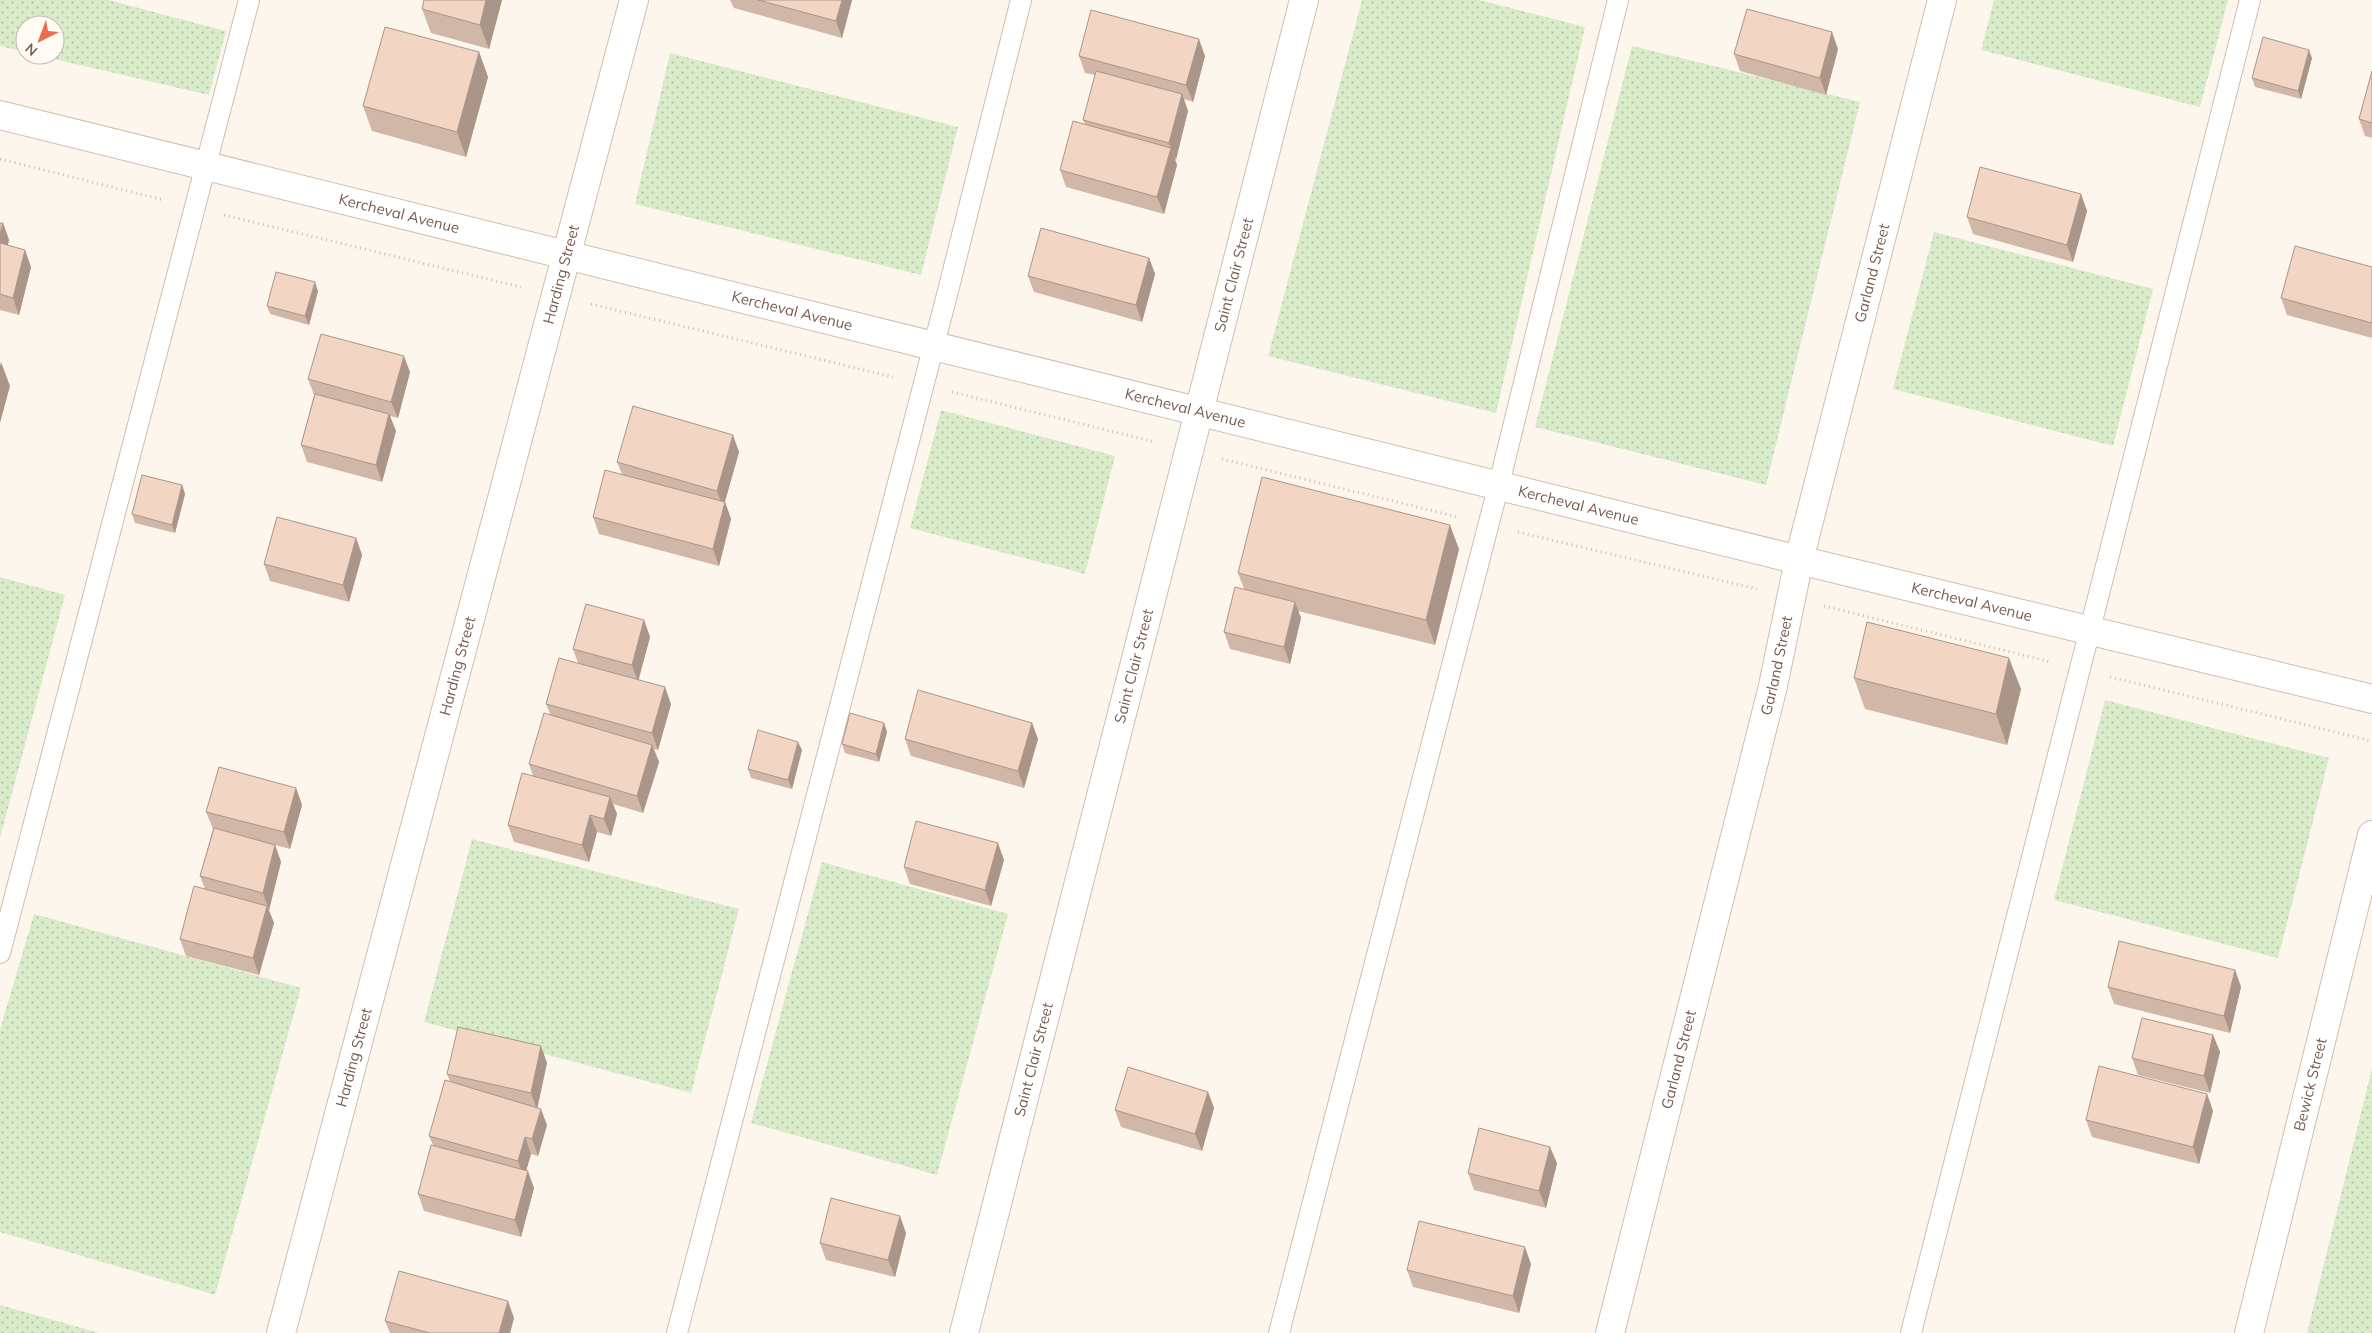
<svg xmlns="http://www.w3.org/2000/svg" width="2372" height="1333" viewBox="0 0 2372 1333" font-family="Mulish,sans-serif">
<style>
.grass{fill:url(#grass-dots)}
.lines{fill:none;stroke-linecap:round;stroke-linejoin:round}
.service-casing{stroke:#d1beb0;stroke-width:22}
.minor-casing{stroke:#d1beb0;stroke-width:30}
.tertiary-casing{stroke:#d1beb0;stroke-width:30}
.path{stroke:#d9b8a5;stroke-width:3;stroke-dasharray:1 4;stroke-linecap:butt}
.service{stroke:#fff;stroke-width:20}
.minor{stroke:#fff;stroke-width:28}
.tertiary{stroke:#fff;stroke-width:28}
.wall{fill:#d1b7a8}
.shaded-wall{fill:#aa9588}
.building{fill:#f3d5c3;stroke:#aa9588}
.labels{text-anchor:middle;stroke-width:4;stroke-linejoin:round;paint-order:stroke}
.street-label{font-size:15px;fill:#7a5c4d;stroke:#fffaf3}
</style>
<defs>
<pattern id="grass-dots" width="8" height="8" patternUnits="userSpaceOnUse" patternTransform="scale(1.25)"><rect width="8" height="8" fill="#d8ecc9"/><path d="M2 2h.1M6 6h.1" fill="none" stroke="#b4c2a5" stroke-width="1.8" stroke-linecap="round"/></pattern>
</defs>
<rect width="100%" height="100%" fill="#fdf6ec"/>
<g class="grass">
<path d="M0,0h108l118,31 -17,64 -172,-40h18v-30h-30v27l-25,-6z"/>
<path d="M1362,0h117l106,27 -89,386 -228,-57z"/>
<path d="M1994,0h234l-28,107 -219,-57z"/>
<path d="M1632,46l228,56 -94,383 -231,-58z"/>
<path d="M670,53l288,74 -37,148 -286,-71z"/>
<path d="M1934,232l219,57 -40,157 -220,-57z"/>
<path d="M941,410l174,46 -30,118 -175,-46z"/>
<path d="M0,577l65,18 -65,243z"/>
<path d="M2105,700l224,58 -51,200 -224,-58z"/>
<path d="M472,839l267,70 -48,184 -267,-71z"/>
<path d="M822,862l186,52 -71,261 -186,-52z"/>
<path d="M34,914l267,74 -86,307 -215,-63v-202z"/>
<path d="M2372,1068v265h-65z"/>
<path d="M0,1305l99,28h-99z"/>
</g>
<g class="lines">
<defs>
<g id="service">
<path d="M0,953l249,-953"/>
<path d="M677,1333l272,-1046 72,-287"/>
<path d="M1279,1333l220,-849 119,-484"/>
<path d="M1911,1333l339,-1333"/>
</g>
<g id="minor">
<path id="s1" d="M281,1333l353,-1333"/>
<path id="s2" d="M964,1333l340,-1333"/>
<path id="s3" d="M1610,1333l163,-647 26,-126 143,-560"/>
<path id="s4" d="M2249,1333l123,-498"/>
</g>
<g id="tertiary">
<path id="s5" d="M0,115l1799,445 573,139"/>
</g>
</defs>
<use href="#service" class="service-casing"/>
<use href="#minor" class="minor-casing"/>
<use href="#tertiary" class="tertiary-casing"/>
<g class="path">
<path d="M0,159l164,41"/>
<path d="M224,215l297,72"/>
<path d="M591,304l302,73"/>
<path d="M952,392l203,50"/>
<path d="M1222,459l236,58"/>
<path d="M1518,532l239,57"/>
<path d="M1824,606l227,56"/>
<path d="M2110,677l262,64"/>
</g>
<use href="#service" class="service"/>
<use href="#minor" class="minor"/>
<use href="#tertiary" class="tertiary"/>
</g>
<g class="wall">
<path d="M502,0l-13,49 -58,-16 -9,-24z"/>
<path d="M730,0h122l-10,38 -108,-30z"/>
<path d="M1838,49l-12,46 -86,-24 -6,-17z"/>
<path d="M479,52l9,25 -22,80 -94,-26 -9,-25z"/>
<path d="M1079,56h126l-12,46 -9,-3 4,12 -13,49 2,5 -13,49 -98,-27 -6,-17 25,-46 -2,-4 12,-45 -10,-2z"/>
<path d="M2312,58l-11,41 -46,-12 -3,-9z"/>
<path d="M2372,71v67l-7,-2 -6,-17z"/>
<path d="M2081,194l6,17 -14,51 -100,-28 -6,-17z"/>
<path d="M0,223h3l6,17 -1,5 17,5 6,17 -12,48 -19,-5z"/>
<path d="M1149,258l6,16 -13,48 -108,-30 -6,-16z"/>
<path d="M2372,267v71l-85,-23 -6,-17z"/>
<path d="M318,291l-9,34 -39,-11 -3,-8z"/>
<path d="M410,372l-12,46 -8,-2 6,15 -14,51 -75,-20 -6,-17 13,-50 -6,-16z"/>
<path d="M739,452l-14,50 6,17 -12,47 -120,-32 -6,-17 29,-43 -5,-12z"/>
<path d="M182,485l3,9 -10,39 -40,-10 -3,-9z"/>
<path d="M356,538l6,17 -13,47 -79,-21 -6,-17z"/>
<path d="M1459,549l-24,96 -137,-34 3,7 -11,46 -60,-15 -6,-17 20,-43 -6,-16z"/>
<path d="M644,620l6,17 -12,43 33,24 -13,46 -4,-1 5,13 -16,51 -30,-9 4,10 -6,22 -14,-4 -8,30 -75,-20 -6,-17 25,-49 -4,-12 21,-50 -4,-10 32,-41 -5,-14z"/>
<path d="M1854,678l167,11 -14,56 -142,-36z"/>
<path d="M884,723l3,9 -8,30 -34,-9 -3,-9z"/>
<path d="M1032,723l6,16 -14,49 -113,-32 -6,-17z"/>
<path d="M802,750l-10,39 -41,-11 -3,-9z"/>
<path d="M296,788l6,17 -12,44 -15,-4 6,17 -12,48 5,13 -15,52 -73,-19 -6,-17 25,-50 -5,-13 13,-47 -7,-17z"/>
<path d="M1004,860l-13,46 -81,-22 -6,-17z"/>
<path d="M2235,970l6,17 -11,46 -116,-29 -6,-17z"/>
<path d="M2213,1035l7,17 -10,41 -72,-18 -6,-17z"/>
<path d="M547,1063l-10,44 10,18 -9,31 -7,-2 -5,17 8,17 -13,49 -97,-26 -6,-17 15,-49 -4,-9 21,-54 -3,-8z"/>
<path d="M1208,1092l6,16 -12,43 -81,-24 -6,-17z"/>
<path d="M2207,1094l6,17 -14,53 -107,-27 -6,-17z"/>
<path d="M1557,1163l-11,45 -72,-18 -6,-17z"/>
<path d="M906,1233l-11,44 -69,-17 -6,-17z"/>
<path d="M1531,1264l-12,49 -106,-26 -6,-17z"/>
<path d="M514,1318l-4,15h-120l-5,-12z"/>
</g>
<g class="shaded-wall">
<path d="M486,0h16l-13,49 -9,-24z"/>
<path d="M842,0h10l-10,38 -6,-17z"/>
<path d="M1832,32l6,17 -12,46 -6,-17z"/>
<path d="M1199,39l6,17 -12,46 -7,-17z"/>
<path d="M2309,50l3,8 -11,41 -3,-8z"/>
<path d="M479,52l9,25 -22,80 -9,-25z"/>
<path d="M1182,94l6,17 -12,49 -7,-17z"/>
<path d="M1171,148l6,17 -13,49 -7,-17z"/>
<path d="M2081,194l6,17 -14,51 -6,-17z"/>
<path d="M3,223l6,17 -5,19 -4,-12v-12z"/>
<path d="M25,250l6,17 -12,48 -6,-17z"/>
<path d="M1149,258l6,16 -13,48 -6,-17z"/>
<path d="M315,282l3,9 -9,34 -4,-9z"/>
<path d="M404,356l6,16 -12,46 -7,-16z"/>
<path d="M1,362l9,24 -10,37v-57z"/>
<path d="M389,414l7,17 -14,51 -6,-17z"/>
<path d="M733,435l6,17 -16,56 -6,-17z"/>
<path d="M182,485l3,9 -10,39 -3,-8z"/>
<path d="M725,502l6,17 -12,47 -6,-17z"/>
<path d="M1450,525l9,24 -24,96 -9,-25z"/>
<path d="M356,538l6,17 -13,47 -6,-17z"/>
<path d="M1295,602l6,16 -11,46 -6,-17z"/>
<path d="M644,620l6,17 -12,45 -6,-17z"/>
<path d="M2009,658l12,31 -14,56 -11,-31z"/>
<path d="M665,687l6,17 -13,46 -6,-17z"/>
<path d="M884,723l3,9 -8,30 -3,-8z"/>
<path d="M1032,723l6,16 -14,49 -6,-17z"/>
<path d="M798,742l4,8 -10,39 -4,-9z"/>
<path d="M652,745l7,17 -16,51 -6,-17z"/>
<path d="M296,788l6,17 -12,44 -6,-17z"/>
<path d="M610,797l7,17 -6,22 -7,-17z"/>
<path d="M590,815l7,17 -8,30 -7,-17z"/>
<path d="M998,843l6,17 -13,46 -6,-16z"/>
<path d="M275,845l6,17 -12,48 -6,-17z"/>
<path d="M267,906l7,17 -15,52 -6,-17z"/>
<path d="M2235,970l6,17 -11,46 -6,-17z"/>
<path d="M2213,1035l7,17 -10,41 -6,-17z"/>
<path d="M541,1046l6,17 -10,47 -6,-17z"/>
<path d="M1208,1092l6,16 -12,43 -7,-17z"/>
<path d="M2207,1094l6,17 -14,53 -6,-17z"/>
<path d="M541,1109l6,16 -9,31 -6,-17z"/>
<path d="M525,1137l6,17 -7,24 -6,-17z"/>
<path d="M1550,1147l7,16 -11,45 -7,-17z"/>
<path d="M528,1171l6,17 -13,49 -6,-17z"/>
<path d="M900,1216l6,17 -11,44 -7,-17z"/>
<path d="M1525,1247l6,17 -12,49 -6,-17z"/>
<path d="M508,1301l6,17 -4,15h-11z"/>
</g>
<g class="building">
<path d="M424,0h62l-6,25 -58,-16z"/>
<path d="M758,0h84l-6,21z"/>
<path d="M1747,9l85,23 -12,46 -86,-24z"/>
<path d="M1091,10l108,29 -13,46 -107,-29z"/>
<path d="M385,27l94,25 -22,80 -94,-26z"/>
<path d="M2263,37l46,13 -11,41 -46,-13z"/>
<path d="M1096,71l86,23 -13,49 -86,-23z"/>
<path d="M2372,71v52l-13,-4z"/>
<path d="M1073,121l98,27 -14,49 -97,-27z"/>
<path d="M1980,167l101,27 -14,51 -100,-28z"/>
<path d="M0,223h3l-3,12z"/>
<path d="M1041,228l108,30 -13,47 -108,-29z"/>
<path d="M0,243l25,7 -12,48 -13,-4z"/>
<path d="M2295,246l77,21v56l-91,-25z"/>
<path d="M276,272l39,10 -10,34 -38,-10z"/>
<path d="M321,334l83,22 -13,46 -83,-23z"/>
<path d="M315,394l74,20 -13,51 -75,-20z"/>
<path d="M633,406l100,29 -16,56 -100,-29z"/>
<path d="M605,470l120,32 -12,47 -120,-32z"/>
<path d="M142,475l40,10 -10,40 -40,-11z"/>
<path d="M1262,477l188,48 -24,95 -188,-47z"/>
<path d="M277,517l79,21 -13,47 -79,-21z"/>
<path d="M1235,587l60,15 -11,45 -60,-15z"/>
<path d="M586,604l58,16 -12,45 -59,-16z"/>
<path d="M1867,622l142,36 -13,56 -142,-36z"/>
<path d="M559,658l106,29 -13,46 -106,-29z"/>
<path d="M918,690l114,33 -14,48 -113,-32z"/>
<path d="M544,713l108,32 -15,51 -108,-32z"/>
<path d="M850,713l34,10 -8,31 -34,-10z"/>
<path d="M758,730l40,12 -10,38 -40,-11z"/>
<path d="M219,767l77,21 -12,44 -78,-20z"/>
<path d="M522,773l88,24 -6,22 -14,-4 -8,30 -74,-20z"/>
<path d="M916,821l82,22 -13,47 -81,-23z"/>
<path d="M214,828l61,17 -12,48 -63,-17z"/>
<path d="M194,886l73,20 -14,52 -73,-19z"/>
<path d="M2119,941l116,29 -11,46 -116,-29z"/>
<path d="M2142,1018l71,17 -9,41 -72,-18z"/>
<path d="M458,1027l83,19 -10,47 -84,-19z"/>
<path d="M2099,1066l108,28 -14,53 -107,-27z"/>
<path d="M1128,1067l80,25 -13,42 -80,-24z"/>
<path d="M445,1080l96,29 -9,30 -7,-2 -7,24 -89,-25z"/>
<path d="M1479,1128l71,19 -11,44 -71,-18z"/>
<path d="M431,1145l97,26 -13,49 -97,-26z"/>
<path d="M831,1198l69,18 -12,44 -68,-17z"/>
<path d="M1419,1221l106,26 -12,49 -106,-26z"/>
<path d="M399,1271l109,30 -9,32h-69l-45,-12z"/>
</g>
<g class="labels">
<g class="street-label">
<text dy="5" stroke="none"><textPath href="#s5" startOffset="411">Kercheval Avenue</textPath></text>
<text dy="5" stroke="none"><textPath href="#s3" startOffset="1092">Garland Street</textPath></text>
<text dy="5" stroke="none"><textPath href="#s2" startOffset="1092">Saint Clair Street</textPath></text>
<text dy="5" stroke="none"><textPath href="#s1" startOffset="1095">Harding Street</textPath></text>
<text dy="5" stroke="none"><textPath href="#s5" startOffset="816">Kercheval Avenue</textPath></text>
<text dy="5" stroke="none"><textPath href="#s5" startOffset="1221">Kercheval Avenue</textPath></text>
<text dy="5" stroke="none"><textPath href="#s5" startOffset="1626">Kercheval Avenue</textPath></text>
<text dy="5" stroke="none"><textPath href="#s5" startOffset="2031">Kercheval Avenue</textPath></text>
<text dy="5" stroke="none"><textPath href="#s3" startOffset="688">Garland Street</textPath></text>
<text dy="5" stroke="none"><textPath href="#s1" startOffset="690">Harding Street</textPath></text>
<text dy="5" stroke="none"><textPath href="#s2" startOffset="688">Saint Clair Street</textPath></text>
<text dy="5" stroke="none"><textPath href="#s1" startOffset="285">Harding Street</textPath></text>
<text dy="5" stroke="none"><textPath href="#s2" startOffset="282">Saint Clair Street</textPath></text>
<text dy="5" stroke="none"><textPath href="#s3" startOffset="282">Garland Street</textPath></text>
<text dy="5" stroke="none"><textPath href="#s4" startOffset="256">Bewick Street</textPath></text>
</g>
</g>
<g transform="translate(40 40) rotate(222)"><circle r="24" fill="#fffaf3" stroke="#cabbb1"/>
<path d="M0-4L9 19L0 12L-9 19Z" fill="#e76f51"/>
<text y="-8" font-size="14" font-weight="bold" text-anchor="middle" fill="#7a5c4d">N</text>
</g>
</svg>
